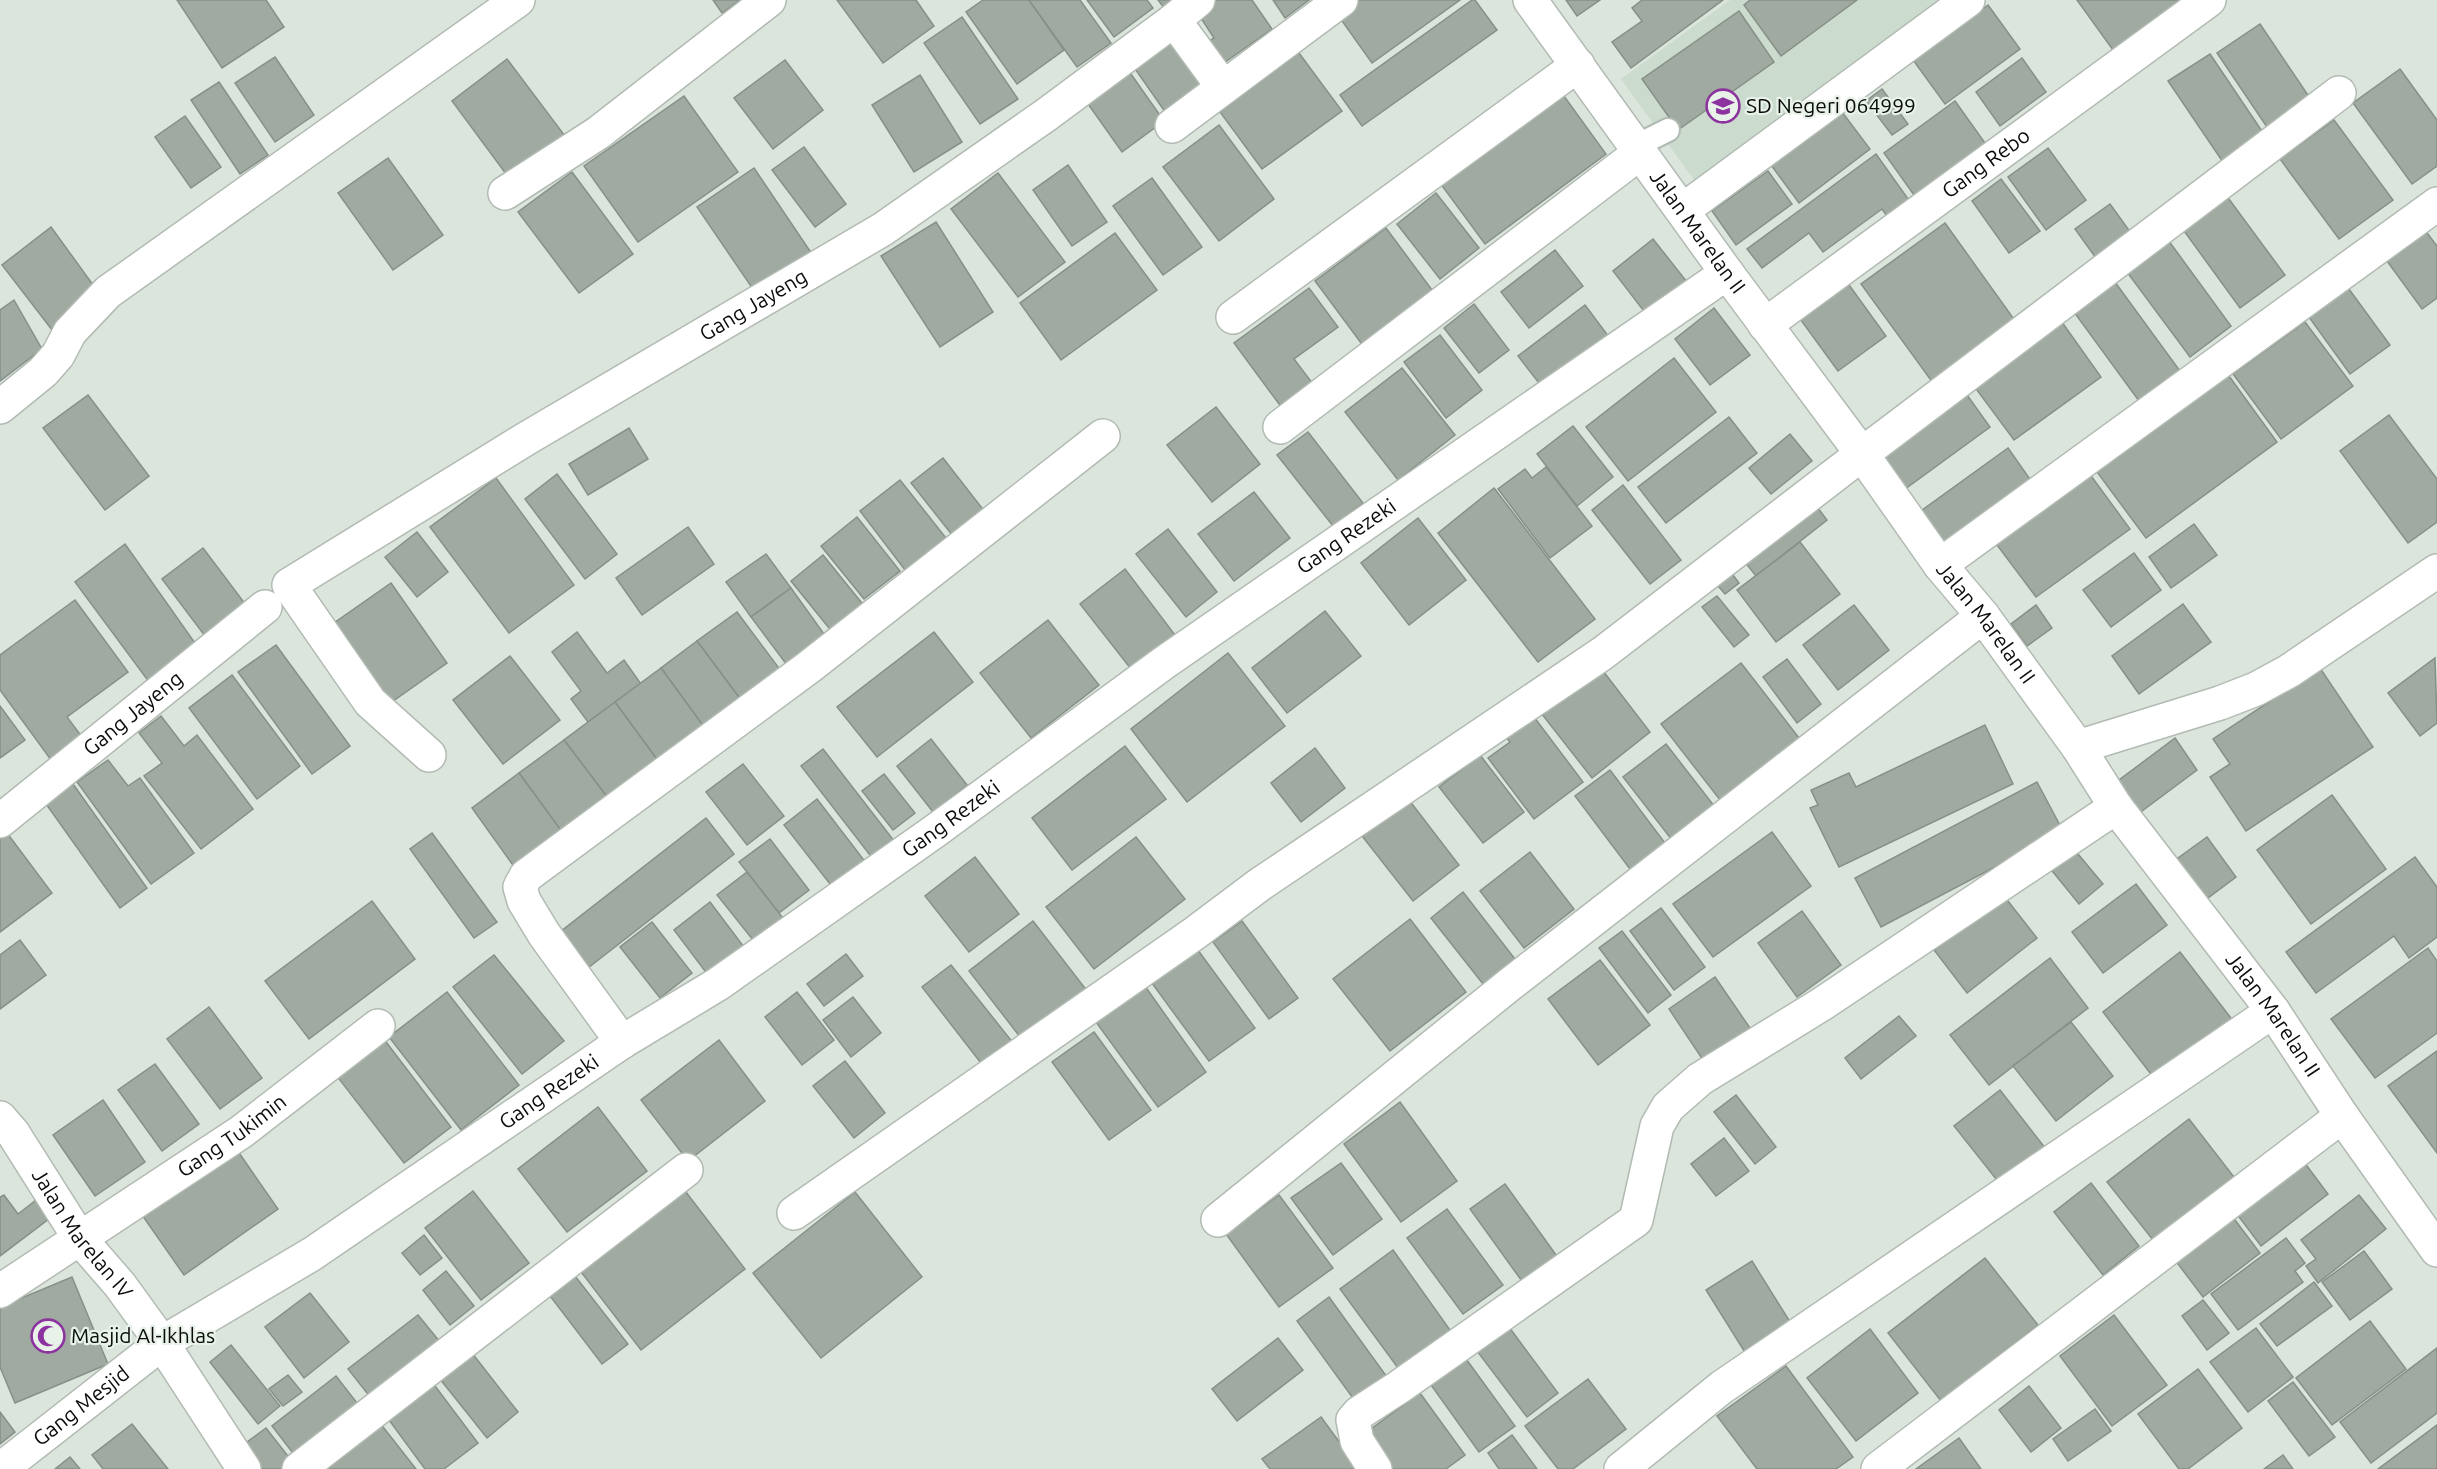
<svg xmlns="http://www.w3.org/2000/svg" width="2437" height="1469" viewBox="0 0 2437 1469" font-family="Ubuntu,sans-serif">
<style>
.built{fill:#cbdbcd}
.building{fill:#a0aaa1;stroke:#879088;stroke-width:1.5}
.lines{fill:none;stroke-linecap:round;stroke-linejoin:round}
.lane-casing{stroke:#b2bbb3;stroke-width:26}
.street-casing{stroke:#b2bbb3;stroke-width:36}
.lane{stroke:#fff;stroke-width:22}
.street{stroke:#fff;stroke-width:33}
.labels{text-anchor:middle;stroke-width:4.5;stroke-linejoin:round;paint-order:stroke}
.poi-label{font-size:21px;fill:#090c09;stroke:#e8f2e9;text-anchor:start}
.street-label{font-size:21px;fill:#090c09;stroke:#e8f2e9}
</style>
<rect width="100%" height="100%" fill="#dbe5dc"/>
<path class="built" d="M1730,0h225l-258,184 -76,-105z"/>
<g class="building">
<path d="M177,0h89l18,27 -62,41z"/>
<path d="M713,0h27l-18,13z"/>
<path d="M837,0h79l18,26 -51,37z"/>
<path d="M983,0h46l35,50 -47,34 -51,-72z"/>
<path d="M1029,0h51l31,43 -34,24z"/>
<path d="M1087,0h60l6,8 -39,29z"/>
<path d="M1158,0h19l-12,9z"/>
<path d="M1208,0h44l20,29 -51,36 -15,-22 8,-5 -19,-29z"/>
<path d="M1273,0h36l-24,18z"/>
<path d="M1356,0h104l-88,63 -35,-49z"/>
<path d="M1472,0h3l22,30 -135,96 -22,-31z"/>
<path d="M1566,0h34l-23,16z"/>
<path d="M1642,0h81l-92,68 -19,-26 30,-21 -10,-13z"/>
<path d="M1750,0h107l-76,56 -37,-51z"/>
<path d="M2077,0h104l-68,50z"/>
<path d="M1988,5l32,44 -75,55 -32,-44z"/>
<path d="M1739,11l35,51 -96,68 -36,-51z"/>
<path d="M962,17l56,82 -38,25 -56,-81z"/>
<path d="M2260,24l56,83 -43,29 -56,-83z"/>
<path d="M1171,35l39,56 -40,28 -39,-56z"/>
<path d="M1299,53l43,58 -80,58 -42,-57z"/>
<path d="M2210,54l60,89 -41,28 -61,-90z"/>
<path d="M275,57l39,58 -39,27 -40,-59z"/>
<path d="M2022,58l24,34 -46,34 -24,-34z"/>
<path d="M507,59l58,77 -56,42 -57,-77z"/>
<path d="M785,60l38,50 -50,39 -39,-51z"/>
<path d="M1126,67l38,54 -42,31 -39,-55z"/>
<path d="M2400,69l37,51v46l-25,18 -59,-81z"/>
<path d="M920,75l42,67 -48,30 -42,-67z"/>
<path d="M219,82l49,73 -28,19 -49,-74z"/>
<path d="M1882,89l26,35 -16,11 -26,-34z"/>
<path d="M1561,92l45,62 -121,90 -45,-61z"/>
<path d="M684,96l54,76 -100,70 -54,-76z"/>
<path d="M1955,101l35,49 -71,52 -35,-49z"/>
<path d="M1842,112l28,37 -71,54 -28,-38z"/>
<path d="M185,116l36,51 -30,21 -36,-51z"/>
<path d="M2334,120l59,80 -54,39 -59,-80z"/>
<path d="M1219,125l55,74 -55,42 -56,-74z"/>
<path d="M804,147l42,57 -31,23 -43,-57z"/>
<path d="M2048,148l38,52 -40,30 -38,-53z"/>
<path d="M1876,154l35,49 -22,16 -7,-10 -59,43 -14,-19 -47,35 -15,-19z"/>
<path d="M388,158l55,77 -50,35 -55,-77z"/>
<path d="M1068,165l39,57 -35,24 -39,-56z"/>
<path d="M754,168l60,89 -57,38 -60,-88z"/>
<path d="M1768,171l24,33 -56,41 -24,-34z"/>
<path d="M572,172l61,82 -54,39 -61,-81z"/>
<path d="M998,173l67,89 -47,35 -67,-88z"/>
<path d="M1152,178l50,69 -39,28 -50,-69z"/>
<path d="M2001,179l39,52 -31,22 -37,-52z"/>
<path d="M2223,191l62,84 -45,33 -61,-84z"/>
<path d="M1436,193l43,55 -39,31 -43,-55z"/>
<path d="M2110,204l26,36 -35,25 -26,-36z"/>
<path d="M936,222l57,90 -53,35 -59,-91z"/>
<path d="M1945,223l71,99 -83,61 -72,-99z"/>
<path d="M51,227l45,62 -40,46 -54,-70z"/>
<path d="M1386,228l52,70 -71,53 -52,-70z"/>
<path d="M2424,229l13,17v52l-15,11 -38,-52z"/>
<path d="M1115,233l42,57 -96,70 -41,-57z"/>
<path d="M2163,233l68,93 -41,31 -69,-93z"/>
<path d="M1653,239l38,48 -41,32 -37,-48z"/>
<path d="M1555,250l28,36 -54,42 -28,-36z"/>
<path d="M1844,278l42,58 -48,35 -43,-59z"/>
<path d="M2112,278l68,93 -41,30 -68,-93z"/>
<path d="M2346,285l44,60 -40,29 -44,-61z"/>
<path d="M1309,288l29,39 -44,32 19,25 -31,24 -48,-65z"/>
<path d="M14,300l28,49 -42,32v-71z"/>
<path d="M1474,304l35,46 -30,23 -35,-45z"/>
<path d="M1585,305l27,36 -66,51 -28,-36z"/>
<path d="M1714,308l36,47 -40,30 -35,-46z"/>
<path d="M2059,318l42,59 -87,63 -43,-58z"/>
<path d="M2305,322l48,64 -72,53 -48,-65z"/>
<path d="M1440,335l42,55 -36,28 -42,-56z"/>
<path d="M1674,358l42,54 -88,69 -42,-54z"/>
<path d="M1402,368l53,67 -57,45 -53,-68z"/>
<path d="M2229,376l48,66 -131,96 -49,-66z"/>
<path d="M1962,388l28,39 -89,65 -29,-39z"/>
<path d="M88,395l61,81 -44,34 -62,-82z"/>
<path d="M1216,407l44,57 -48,38 -45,-57z"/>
<path d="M2389,415l48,64v43l-29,21 -68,-92z"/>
<path d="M1729,417l28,36 -91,70 -28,-36z"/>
<path d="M1573,426l40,51 -36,29 -40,-52z"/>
<path d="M629,428l19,31 -60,36 -19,-31z"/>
<path d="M1308,432l55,71 -30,23 -56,-71z"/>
<path d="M1790,434l22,27 -41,33 -22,-26z"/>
<path d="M2008,448l24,34 -89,66 -25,-35z"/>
<path d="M943,458l42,54 -32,24 -42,-53z"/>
<path d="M1546,467l46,59 -42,32 -52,-69 27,-20 7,9z"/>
<path d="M2086,469l44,60 -94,68 -45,-60z"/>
<path d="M557,474l60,80 -32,25 -60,-80z"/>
<path d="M496,478l78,107 -65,48 -79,-106z"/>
<path d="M900,480l46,58 -41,32 -45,-59z"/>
<path d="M1623,485l58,75 -31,24 -58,-74z"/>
<path d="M1494,488l101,131 -57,43 -100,-129z"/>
<path d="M1254,492l36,46 -56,43 -36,-47z"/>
<path d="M1812,500l15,20 -71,56 -16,-20z"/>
<path d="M857,517l43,54 -36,28 -43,-53z"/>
<path d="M1418,518l48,62 -57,45 -48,-62z"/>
<path d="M2194,524l23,31 -46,33 -22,-31z"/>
<path d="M688,527l26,37 -72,51 -26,-37z"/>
<path d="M1168,529l49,63 -31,25 -50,-63z"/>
<path d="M417,532l31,40 -31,25 -32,-40z"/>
<path d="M1800,542l40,52 -64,48 -39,-52z"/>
<path d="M125,544l70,99 -46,39 -74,-100z"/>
<path d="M203,548l46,61 -41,31 -46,-61z"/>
<path d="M2134,553l27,37 -50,37 -28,-37z"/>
<path d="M766,554l25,34 -40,29 -25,-35z"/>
<path d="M823,555l42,52 -32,26 -42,-52z"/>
<path d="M1728,568l11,15 -14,11 -12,-14z"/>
<path d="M1125,569l50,66 -44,34 -51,-65z"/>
<path d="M391,583l56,80 -68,48 -55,-81z"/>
<path d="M791,588l38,53 -39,28 -39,-52z"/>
<path d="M1717,596l32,39 -15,12 -32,-40z"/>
<path d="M75,600l53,72 -61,45 18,24 -31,23 -54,-74v-35z"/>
<path d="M2183,604l28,38 -72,52 -27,-38z"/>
<path d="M1854,605l35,45 -51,40 -35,-45z"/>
<path d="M2036,605l16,23 -25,18 -16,-22z"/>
<path d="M1325,611l36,45 -74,57 -35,-45z"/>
<path d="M737,612l50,67 -40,29 -50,-67z"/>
<path d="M1048,620l51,65 -68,53 -51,-65z"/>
<path d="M577,632l30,41 17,-13 17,24 -53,38 -17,-23 10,-8 -29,-39z"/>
<path d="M934,632l39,50 -96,75 -40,-50z"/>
<path d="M697,641l50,67 -37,27 -49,-67z"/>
<path d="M276,645l74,101 -38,28 -74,-102z"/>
<path d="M1228,653l57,73 -98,76 -56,-73z"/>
<path d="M510,656l50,64 -57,44 -50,-64z"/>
<path d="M2435,658l2,65 -17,13 -32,-43z"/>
<path d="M1787,659l34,45 -24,19 -34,-46z"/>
<path d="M1741,663l62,80 -79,62 -63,-81z"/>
<path d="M1600,667l50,65 -58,46 -51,-65z"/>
<path d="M661,668l49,67 -46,34 -49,-67z"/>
<path d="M2320,668l53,79 -127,84 -36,-54 20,-13 -17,-25z"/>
<path d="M232,675l68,91 -43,33 -68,-91z"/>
<path d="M615,702l49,67 -50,37 -50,-66z"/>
<path d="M0,706l25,34 -25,18z"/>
<path d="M1528,709l55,73 -49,37 -46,-61 22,-16 -10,-12z"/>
<path d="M161,716l23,30 13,-11 56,74 -52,40 -57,-73 18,-13 -23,-30z"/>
<path d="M1985,725l28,59 -174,83 -29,-59 8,-3 -7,-15 38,-17 7,14z"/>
<path d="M2175,738l22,32 -59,44 -23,-31z"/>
<path d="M931,739l36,46 -34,27 -36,-46z"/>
<path d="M564,740l50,66 -46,34 -49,-67z"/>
<path d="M1666,744l49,63 -43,33 -49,-63z"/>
<path d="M1125,746l41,53 -94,71 -40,-52z"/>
<path d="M1315,748l30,40 -44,34 -30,-39z"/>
<path d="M823,749l72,93 -22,17 -72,-93z"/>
<path d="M1480,755l44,57 -41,31 -44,-56z"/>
<path d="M108,760l20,26 12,-8 54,75 -43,31 -74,-102z"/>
<path d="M743,764l41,52 -37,29 -41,-53z"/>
<path d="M1610,770l64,85 -35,26 -64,-85z"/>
<path d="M519,773l49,67 -48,35 -48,-67z"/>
<path d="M884,774l31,39 -22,17 -31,-39z"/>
<path d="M2037,782l26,49 -182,96 -26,-49z"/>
<path d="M73,784l74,104 -27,20 -74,-104z"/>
<path d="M2332,795l54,74 -75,55 -54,-74z"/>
<path d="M817,799l53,69 -33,25 -53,-68z"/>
<path d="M1409,800l50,65 -46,36 -51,-65z"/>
<path d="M706,818l28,36 -146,114 -28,-36z"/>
<path d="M1772,832l39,54 -98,71 -40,-53z"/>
<path d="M7,833l45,60 -52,39v-94z"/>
<path d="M432,833l65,89 -23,16 -64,-89z"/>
<path d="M1136,837l49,62 -91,70 -48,-62z"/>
<path d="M2207,837l29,40 -32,24 -30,-40z"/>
<path d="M770,839l39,51 -30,23 -40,-51z"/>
<path d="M2073,848l30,36 -24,20 -30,-37z"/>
<path d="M1530,852l44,57 -50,39 -44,-57z"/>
<path d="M975,857l44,57 -50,38 -44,-56z"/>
<path d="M2415,857l22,30v50l-28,21 -15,-22 -78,57 -30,-41z"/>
<path d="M747,872l39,50 -29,23 -40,-50z"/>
<path d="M2136,884l31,41 -64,48 -31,-41z"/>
<path d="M1463,892l52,67 -32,25 -52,-66z"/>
<path d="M2004,896l33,42 -70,55 -33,-43z"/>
<path d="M372,901l43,58 -106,80 -44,-58z"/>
<path d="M710,902l37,49 -36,28 -37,-49z"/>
<path d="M1661,908l44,59 -31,23 -44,-59z"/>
<path d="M1802,911l39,54 -44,32 -39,-54z"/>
<path d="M1410,919l56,73 -76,59 -57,-72z"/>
<path d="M1033,921l55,71 -64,50 -55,-71z"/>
<path d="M1242,921l56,77 -29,21 -56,-77z"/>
<path d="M652,922l40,51 -32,25 -40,-51z"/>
<path d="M1622,931l49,64 -23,18 -49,-65z"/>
<path d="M20,940l26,35 -46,34v-54z"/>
<path d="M1192,942l63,86 -46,33 -63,-86z"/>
<path d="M2428,948l9,13v72l-62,45 -44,-59z"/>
<path d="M2180,952l54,70 -77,60 -54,-70z"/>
<path d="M846,954l17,22 -39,30 -17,-22z"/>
<path d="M494,955l70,86 -42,33 -69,-87z"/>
<path d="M2050,958l38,50 -99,77 -39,-50z"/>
<path d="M1600,960l50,65 -52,40 -50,-66z"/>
<path d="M951,965l63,79 -30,23 -62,-80z"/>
<path d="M1715,977l37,54 -47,32 -36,-54z"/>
<path d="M1142,982l64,90 -48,35 -65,-89z"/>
<path d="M447,992l72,93 -58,45 -72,-93z"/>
<path d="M797,992l37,48 -32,25 -37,-48z"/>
<path d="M853,997l28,36 -30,24 -28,-37z"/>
<path d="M209,1007l53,71 -42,31 -53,-70z"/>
<path d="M1899,1016l17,20 -55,43 -16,-21z"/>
<path d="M2071,1022l42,54 -57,45 -43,-55z"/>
<path d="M1094,1032l57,78 -42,30 -57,-78z"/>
<path d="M383,1038l68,89 -47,36 -68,-88z"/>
<path d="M719,1040l46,61 -77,60 -47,-61z"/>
<path d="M2437,1051v102l-49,-67z"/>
<path d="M845,1061l40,52 -31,25 -41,-52z"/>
<path d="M155,1064l44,60 -37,27 -44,-61z"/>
<path d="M2000,1090l49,63 -45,36 -50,-63z"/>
<path d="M1736,1095l40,52 -21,17 -41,-52z"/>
<path d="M103,1100l42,62 -50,34 -42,-61z"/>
<path d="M1400,1102l57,79 -56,41 -57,-78z"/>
<path d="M598,1107l49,64 -80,61 -49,-63z"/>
<path d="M2189,1119l45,58 -81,63 -46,-58z"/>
<path d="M1724,1138l25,33 -33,25 -25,-32z"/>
<path d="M237,1150l41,59 -94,66 -42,-60z"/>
<path d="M2304,1162l24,32 -67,52 -25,-33z"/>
<path d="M1341,1163l41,56 -49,36 -42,-57z"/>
<path d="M679,1183l66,86 -104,81 -66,-86z"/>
<path d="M2091,1183l48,63 -36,29 -49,-63z"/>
<path d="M1505,1184l54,75 -35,25 -54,-75z"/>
<path d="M473,1191l56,72 -48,37 -56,-72z"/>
<path d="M855,1192l67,85 -101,81 -68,-85z"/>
<path d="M4,1195l14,19 22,-17 14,18 -54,41v-59z"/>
<path d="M1279,1195l54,73 -54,39 -53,-73z"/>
<path d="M2359,1195l27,34 -68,54 -12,-17 10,-7 -15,-19z"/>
<path d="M1447,1209l56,76 -40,29 -56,-76z"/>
<path d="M2229,1212l31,41 -57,44 -31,-41z"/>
<path d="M424,1235l18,23 -22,17 -18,-22z"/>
<path d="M2286,1238l19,25 -10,8 8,11 -65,48 -27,-36z"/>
<path d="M1393,1250l57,80 -52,38 -58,-79z"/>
<path d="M2364,1251l28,38 -42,31 -28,-38z"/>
<path d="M1985,1258l53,67 -97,76 -53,-68z"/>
<path d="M1752,1261l45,72 -46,29 -45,-72z"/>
<path d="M446,1271l28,35 -24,19 -27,-35z"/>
<path d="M575,1276l53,68 -26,20 -52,-68z"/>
<path d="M72,1277l36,87 -93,39 -15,-36v-60z"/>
<path d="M2314,1282l18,24 -55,40 -17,-22z"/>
<path d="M310,1293l39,49 -45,36 -39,-51z"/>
<path d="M1329,1297l58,80 -32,24 -58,-80z"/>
<path d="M2203,1300l26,33 -22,17 -25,-34z"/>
<path d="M418,1315l26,32 -70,55 -26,-33z"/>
<path d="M2114,1315l53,70 -55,41 -52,-70z"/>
<path d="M2370,1321l36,48 -74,56 -36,-47z"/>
<path d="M1509,1327l49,66 -31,24 -50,-66z"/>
<path d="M2256,1328l37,49 -45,35 -38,-50z"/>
<path d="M1870,1329l48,64 -62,48 -49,-63z"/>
<path d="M1278,1338l25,32 -66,51 -25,-32z"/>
<path d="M231,1345l49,61 -22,18 -48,-62z"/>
<path d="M2437,1348v65l-66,50 -31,-41z"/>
<path d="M1461,1352l54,74 -36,26 -53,-74z"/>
<path d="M472,1353l46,59 -31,26 -47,-59z"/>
<path d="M1786,1366l67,91 -17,12h-79l-40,-53z"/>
<path d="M2198,1369l44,59 -54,41h-9l-41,-55z"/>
<path d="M288,1375l14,17 -19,14 -14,-17z"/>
<path d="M336,1376l28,36 -65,49 -27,-35z"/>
<path d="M1588,1379l38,50 -53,40h-15l-33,-43z"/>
<path d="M432,1382l46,61 -34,26h-19l-39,-53z"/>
<path d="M2293,1382l42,55 -26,19 -41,-55z"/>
<path d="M2029,1386l32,42 -30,24 -32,-42z"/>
<path d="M1420,1393l45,62 -19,14h-57l-25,-35z"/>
<path d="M2095,1409l16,22 -43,30 -15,-22z"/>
<path d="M0,1412l15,20 -15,12z"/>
<path d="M1321,1417l38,52h-89l-8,-10z"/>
<path d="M376,1418l40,51h-104z"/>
<path d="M132,1424l36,45h-65l-11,-14z"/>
<path d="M2437,1425v44h-59z"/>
<path d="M266,1428l28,36 -6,5h-26l-19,-24z"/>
<path d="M1512,1435l25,34h-38l-11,-16z"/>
<path d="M1959,1438l22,31h-65z"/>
<path d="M2283,1455l10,14h-29z"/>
<path d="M70,1457l10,12h-25z"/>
</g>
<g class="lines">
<defs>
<path id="lane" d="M1636,146l32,-16"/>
<g id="street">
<path id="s1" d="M1530,0l197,273 135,181 78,111 43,51 95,131 38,60 157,204 69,105 95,134"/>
<path d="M1174,20l49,67"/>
<path d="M1172,126l169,-126"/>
<path d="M505,193l93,-60 171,-133"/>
<path d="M1683,210l285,-210"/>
<path d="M1233,317l345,-252"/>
<path id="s2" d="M1765,325l444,-325"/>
<path d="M0,407l43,-35 15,-17 12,-23 38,-40 410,-292"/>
<path d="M1280,427l361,-275"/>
<path d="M1940,565l497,-361"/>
<path d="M2078,747l142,-44 36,-14 33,-18 148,-100"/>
<path id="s3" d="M429,755l-59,-53 -81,-117 240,-148 354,-208 163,-114 128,-95 24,-20"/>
<path id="s4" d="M0,821l265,-214"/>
<path d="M622,1042l-78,-108 -20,-33 -4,-14 6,-11 283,-209 294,-231"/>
<path id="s5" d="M0,1118l13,15 67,106 40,46 42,58 82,126"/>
<path d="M794,1213l401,-280 64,-48 344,-232 259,-199 477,-361"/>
<path d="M1218,1220l291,-235 474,-369"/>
<path id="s6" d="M0,1291l241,-159 137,-106"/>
<path id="s7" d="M1,1469l161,-126 150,-89 310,-212 96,-58 217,-153 230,-169 562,-389"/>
<path d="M299,1469l387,-299"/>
<path d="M1375,1469l-18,-28 -4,-21 6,-7 40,-26 237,-167 21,-94 11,-19 32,-28 122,-75 294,-197"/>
<path d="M1621,1469l101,-82 551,-376"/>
<path d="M1878,1469l464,-353"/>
</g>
</defs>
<use href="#lane" class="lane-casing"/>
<use href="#street" class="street-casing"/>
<use href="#lane" class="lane"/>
<use href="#street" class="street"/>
</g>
<defs>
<symbol id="school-ring" viewBox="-11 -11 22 22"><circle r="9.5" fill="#e8f2e9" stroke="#8c339f" stroke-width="1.5"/><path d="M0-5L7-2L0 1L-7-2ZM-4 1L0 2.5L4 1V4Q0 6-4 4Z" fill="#8c339f"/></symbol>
<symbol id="mosque-ring" viewBox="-11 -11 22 22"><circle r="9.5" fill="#e8f2e9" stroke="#8c339f" stroke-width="1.5"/><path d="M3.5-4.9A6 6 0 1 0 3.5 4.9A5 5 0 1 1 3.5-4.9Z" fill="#8c339f"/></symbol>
</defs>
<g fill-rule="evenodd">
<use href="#school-ring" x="1704" y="87" width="38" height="38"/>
<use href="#mosque-ring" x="29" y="1317" width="38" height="38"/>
</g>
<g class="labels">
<g class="poi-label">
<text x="1746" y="113">SD Negeri 064999</text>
<text x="71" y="1343">Masjid Al-Ikhlas</text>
</g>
<g class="street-label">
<text dy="7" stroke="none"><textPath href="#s2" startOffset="274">Gang Rebo</textPath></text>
<text dy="7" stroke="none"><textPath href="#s1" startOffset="286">Jalan Marelan II</textPath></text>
<text dy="7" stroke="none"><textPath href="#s3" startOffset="764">Gang Jayeng</textPath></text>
<text dy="7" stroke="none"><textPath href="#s7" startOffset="1638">Gang Rezeki</textPath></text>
<text dy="7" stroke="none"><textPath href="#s1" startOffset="772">Jalan Marelan II</textPath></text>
<text dy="7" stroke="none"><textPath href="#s4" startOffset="171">Gang Jayeng</textPath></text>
<text dy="7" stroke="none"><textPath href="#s7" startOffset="1152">Gang Rezeki</textPath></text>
<text dy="7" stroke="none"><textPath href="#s1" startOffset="1258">Jalan Marelan II</textPath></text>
<text dy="7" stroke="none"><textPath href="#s7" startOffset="666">Gang Rezeki</textPath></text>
<text dy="7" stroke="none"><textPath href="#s6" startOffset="279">Gang Tukimin</textPath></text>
<text dy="7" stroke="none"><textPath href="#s5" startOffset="142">Jalan Marelan IV</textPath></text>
<text dy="7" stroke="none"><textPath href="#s7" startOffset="102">Gang Mesjid</textPath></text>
</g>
</g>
</svg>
